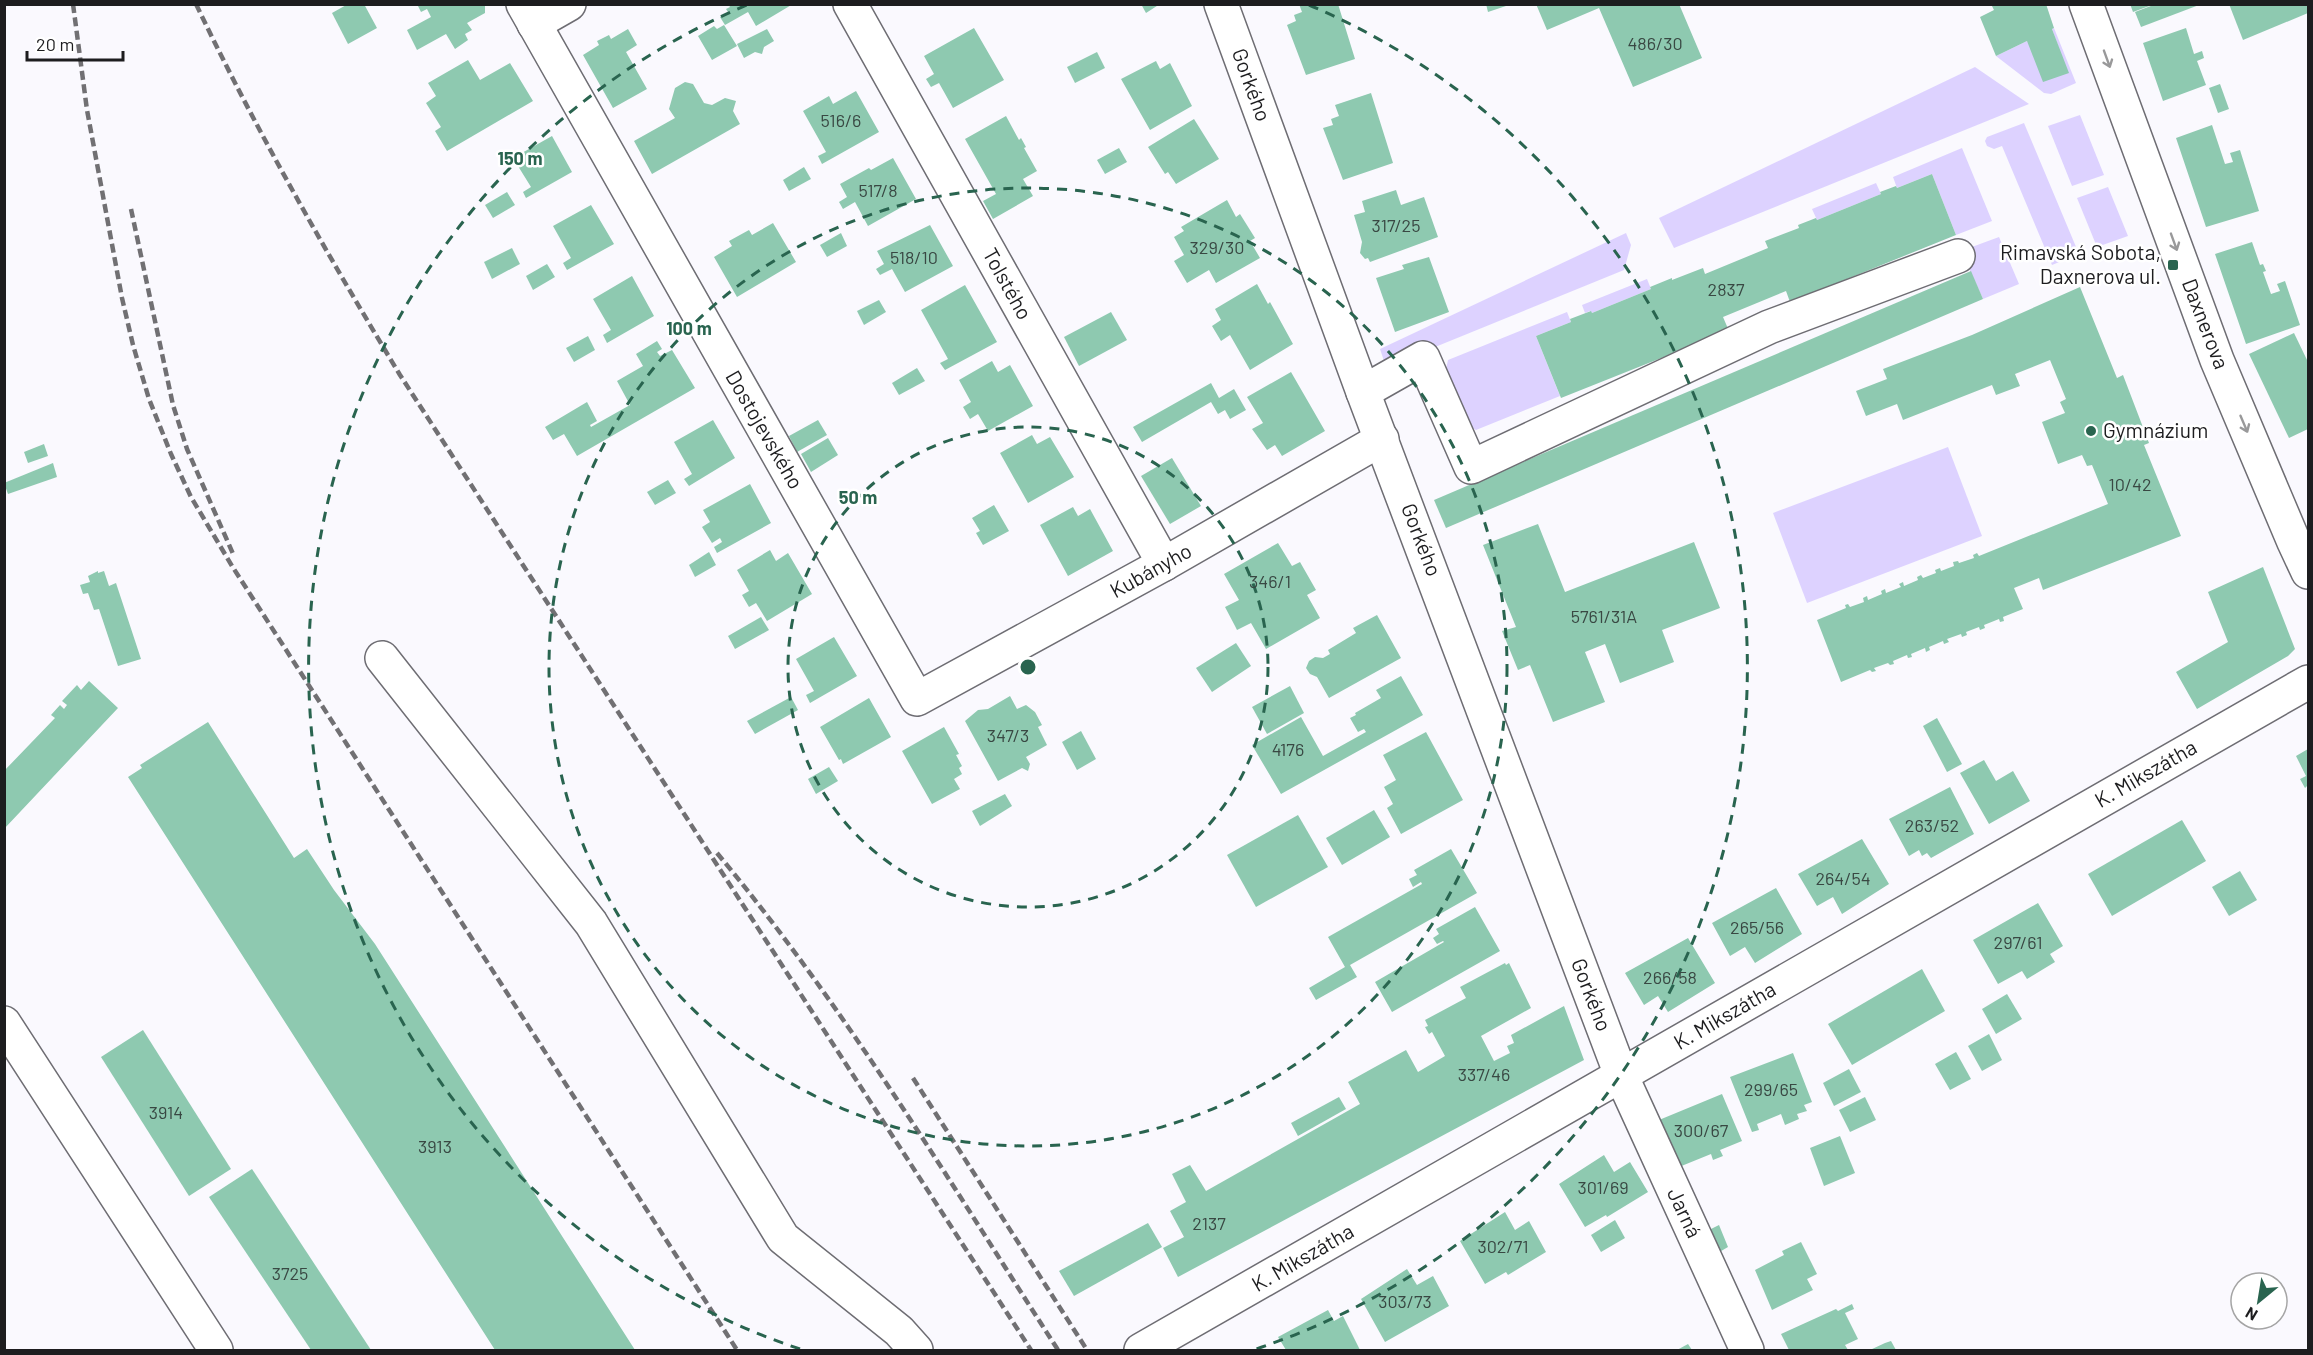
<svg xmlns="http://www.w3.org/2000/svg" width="2313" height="1355" viewBox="0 0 2313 1355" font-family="Barlow,sans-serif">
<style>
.green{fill:#ddd2ff}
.building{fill:#8ec9b0}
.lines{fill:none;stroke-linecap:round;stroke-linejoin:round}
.minor-casing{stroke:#6e6d73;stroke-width:36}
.minor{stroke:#fff;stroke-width:33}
.rail{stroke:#717073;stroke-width:4.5;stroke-dasharray:9 4.5;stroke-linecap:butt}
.oneway{stroke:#99999a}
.ring{fill:none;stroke:#29644f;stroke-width:3;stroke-dasharray:10 8}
.poi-dot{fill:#29644f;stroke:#fff;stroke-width:2}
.labels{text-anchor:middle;stroke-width:5;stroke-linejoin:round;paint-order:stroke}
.number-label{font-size:18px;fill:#394843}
.street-label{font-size:21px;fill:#1d1d1f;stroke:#fff}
.poi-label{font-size:21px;fill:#1d1d1f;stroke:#fff;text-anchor:end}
.centre{fill:#29644f;stroke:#fff;stroke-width:3}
.ring-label{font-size:18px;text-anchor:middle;font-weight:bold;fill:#29644f;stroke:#fff;stroke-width:5;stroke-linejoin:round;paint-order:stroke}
</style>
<rect width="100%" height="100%" fill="#faf9fe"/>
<g class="green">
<path d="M2054,28l22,55 -25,11 -7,-1 -48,-37 31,-15 41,32 -16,-44z"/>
<path d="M1975,67l54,37 -355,144 -15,-30z"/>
<path d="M2080,115l24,60 -32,11 -24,-60z"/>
<path d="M2024,123l55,131 -27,11 -50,-119 -8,3 -7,-3 -2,-5 2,-4z"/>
<path d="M1962,148l30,73 -36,14 -24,-61 -35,14 -4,-11z"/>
<path d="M1876,183l5,11 -64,26 -5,-11z"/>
<path d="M2108,187l20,49 -31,11 -20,-49z"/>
<path d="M1626,233l5,12 -7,25 -238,97 -6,-18z"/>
<path d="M1999,237l20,47 -36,15 -22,-48z"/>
<path d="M1647,279l4,10 -59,24 -2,-2 -5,2 -3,-8z"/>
<path d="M1567,312l4,10 -35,14 24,60 -84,34 -12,-7 -20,-45 4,-18z"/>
<path d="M1948,447l34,89 -175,67 -34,-90z"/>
</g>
<g class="building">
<path d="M348,4h16l13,24 -29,16 -16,-31z"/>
<path d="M417,4h68v9l-18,10 5,7 -7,4 3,6 -13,9 -9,-15 -29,16 -10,-20 24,-13 -4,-8 -6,3z"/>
<path d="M728,4h65l-37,22 -8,-14 -23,13 -5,-8 8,-5 -2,-3 4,-2z"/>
<path d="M1141,4h19l-14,9z"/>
<path d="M1299,4h39l17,55 -49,16 -19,-50 9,-4 -2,-6 8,-3z"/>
<path d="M1486,4h23v1l-21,7z"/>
<path d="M1536,4h143l23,54 -69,29 -34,-79 -52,22z"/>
<path d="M1991,4h55l8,24 -2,1 17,44 -26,9 -16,-41 -31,15 -16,-39 14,-7z"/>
<path d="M2130,4h22v1l-19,7z"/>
<path d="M2156,4h43v1l-58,22 -6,-15z"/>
<path d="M2229,4h79v9l-65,27z"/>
<path d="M724,25l13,21 -25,14 -14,-24 16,-10 3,3z"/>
<path d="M974,28l30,52 -51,28 -14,-25 -8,4 -5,-8 8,-5 -10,-18z"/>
<path d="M2186,28l8,26 8,-3 2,7 -7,3 9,24 -43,16 -20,-58z"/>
<path d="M628,29l9,16 -11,7 21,37 -34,19 -30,-53 16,-10 -2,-4 12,-6 2,4z"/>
<path d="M767,29l7,12 -10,6 -2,7 -7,-2 -11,6 -7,-14z"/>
<path d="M1097,52l8,16 -30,15 -8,-16z"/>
<path d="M468,60l12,20 30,-17 23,38 -86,50 -12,-20 6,-4 -15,-24 10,-7 -8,-13z"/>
<path d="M1156,61l4,8 10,-6 22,43 -42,24 -29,-51z"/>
<path d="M685,82l8,2 11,19 8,2 13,-7 11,3 -3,10 7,13 -88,50 -18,-33 41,-23 -6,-9 6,-21z"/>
<path d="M2220,84l9,25 -11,4 -9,-25z"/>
<path d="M856,91l23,41 -57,32 -4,-8 8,-4 -23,-41 26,-15 4,8z"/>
<path d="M1371,93l22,70 -50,17 -20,-52 10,-3 -2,-6 8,-3 -4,-11z"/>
<path d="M1006,116l13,24 2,-2 5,9 -2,1 13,23 -14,8 10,17 -40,23 -10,-18 13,-7 -31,-55z"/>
<path d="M1194,119l25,40 -43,25 -8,-12 -3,2 -17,-27z"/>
<path d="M2212,125l13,39 8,-2 -3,-9 10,-3 19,61 -53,16 -30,-89z"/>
<path d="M552,136l20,36 -46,26 -3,-6 8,-5 -18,-29z"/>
<path d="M1119,148l8,14 -22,12 -8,-14z"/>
<path d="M893,158l23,41 -48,27 -13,-24 -12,7 -4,-7 8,-5 -7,-13 29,-16 2,2z"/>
<path d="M804,167l7,12 -22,12 -6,-11z"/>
<path d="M1932,174l24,61 -166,67 -4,-11 -63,26 6,14 -168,67 -25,-62 35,-14 -1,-3 21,-8 1,2 59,-24 -1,-2 22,-9v2l31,-12 2,6 63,-26 -3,-7 34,-13 -1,-3 18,-7 1,2 64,-26 -1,-2 16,-6 1,2z"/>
<path d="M1396,190l5,15 23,-8 14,40 -68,25 -2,-4 -3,1 -5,-6 2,-11 -8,-27 11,-3 -3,-11z"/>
<path d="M507,192l8,13 -22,13 -8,-13z"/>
<path d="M1227,200l9,17 4,-3 15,24 -5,3 10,17 -44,25 -7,-13 -22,13 -13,-22 10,-6 -10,-18 10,-6 -3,-4z"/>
<path d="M591,205l23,39 -47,26 -4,-7 8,-5 -18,-32z"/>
<path d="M773,223l23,39 -59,35 -23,-40 18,-11 -3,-5 20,-11 3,5z"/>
<path d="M930,225l23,41 -48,26 -13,-23 -12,6 -4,-6 8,-5 -7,-13z"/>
<path d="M841,233l6,13 -20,11 -7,-12z"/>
<path d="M2252,242l8,23 3,-1 3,7 -3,1 8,22 9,-3 -3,-7 8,-3 15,44 -54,19 -31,-90z"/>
<path d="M512,248l8,16 -28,15 -8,-17z"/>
<path d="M1429,257l20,55 -54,20 -19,-54 28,-9 -2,-4z"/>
<path d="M547,264l8,13 -22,13 -7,-14z"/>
<path d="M1971,271l12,28 -537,229 -12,-28z"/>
<path d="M632,276l22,40 -47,27 -4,-8 8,-5 -18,-31z"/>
<path d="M1257,284l11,20 2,-2 23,42 -43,26 -20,-35 -9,6 -9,-15 9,-6 -6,-11z"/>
<path d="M965,285l32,57 -52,28 -5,-7 8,-4 -27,-49z"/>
<path d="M2080,287l37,91 6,-3 26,68 -5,2 37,91 -138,54 -4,-12 -25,10 9,21 -20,8 1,4 -4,1 -1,-3 -15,6 1,3 -5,2 -1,-3 -13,5 1,3 -5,2 -1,-3 -14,5 2,3 -5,2 -1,-3 -14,6 1,3 -4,2 -1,-4 -14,6 1,3 -4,1 -1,-3 -14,6 1,3 -4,1 -2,-2 -14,5 2,3 -4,1 -2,-2 -29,12 -24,-62 29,-12 -1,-3 3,-1 2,3 14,-5 -1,-4 4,-2 1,4 14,-6 -1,-3 4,-2 1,4 15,-6 -2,-3 4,-2 1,4 14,-6 -1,-3 4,-2 2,3 13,-5 -1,-3 5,-2 1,3 13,-5 -1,-4 5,-1 1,2 15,-5 -1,-3 4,-2 2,3 129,-52 -16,-39 -5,1 -5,-11 -24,9 -16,-42 23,-9 -5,-11 6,-3 -16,-39 -35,14 5,12 -24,9 -4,-10 -89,35 -6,-16 -31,12 -10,-25 31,-12 -4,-10 89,-34z"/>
<path d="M879,300l7,12 -22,13 -7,-14z"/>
<path d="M1111,312l16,28 -48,26 -15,-29z"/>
<path d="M2294,333l14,29v67l-19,9 -40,-84z"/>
<path d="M588,336l7,14 -21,12 -8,-14z"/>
<path d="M657,341l5,8 -5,3 3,4 12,-6 23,38 -118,68 -13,-22 -11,6 -8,-13 42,-25 10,19 -7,4 1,2 39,-22 -13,-24 26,-15 -7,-12z"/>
<path d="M992,361l6,11 12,-7 23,41 -45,25 -10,-17 -8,5 -7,-12 8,-5 -12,-22z"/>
<path d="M917,368l8,13 -26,14 -7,-12z"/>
<path d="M1291,372l34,59 -43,25 -7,-11 -8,5 -15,-21 11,-6 -16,-26z"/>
<path d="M1211,383l8,15 15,-9 12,21 -16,9 -5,-9 -7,4 -7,-12 -69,40 -9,-15z"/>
<path d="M713,420l22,38 -46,28 -5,-7 8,-5 -18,-32z"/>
<path d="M818,420l9,15 -30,17 -8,-16z"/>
<path d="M1032,435l5,9 13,-7 24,40 -46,26 -28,-50z"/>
<path d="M828,438l10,17 -27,17 -10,-18z"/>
<path d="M44,444l4,12 -20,7 -4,-11z"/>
<path d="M1172,458l29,48 -31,18 -29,-48z"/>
<path d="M53,463l4,14 -49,17 -4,-11z"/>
<path d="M668,480l8,13 -21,12 -8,-13z"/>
<path d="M750,484l21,39 -54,30 -3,-6 8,-5 -2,-4 -8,5 -10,-16 8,-5 -7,-12z"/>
<path d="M994,505l15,26 -26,14 -7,-12 4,-2 -8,-13z"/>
<path d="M1073,507l5,9 12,-7 23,42 -45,25 -28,-51z"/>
<path d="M1538,524l27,68 129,-50 26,66 -58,22 12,32 -54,21 -15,-39 -20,8 20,50 -52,20 -23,-57 -12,5 -16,-39 14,-4 -33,-82z"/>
<path d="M1278,543l14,23 8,-4 16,28 -9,5 13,23 -54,31 -15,-26 -14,7 -2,-4 -10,-19 14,-7 -15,-26z"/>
<path d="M770,550l6,11 12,-8 24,41 -45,27 -11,-18 -7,4 -7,-12 7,-4 -12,-21z"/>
<path d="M709,552l7,13 -21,12 -6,-12z"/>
<path d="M2263,567l32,82 -7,7 -91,53 -21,-37 52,-30 -20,-50z"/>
<path d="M98,571v2l6,-2 5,15 7,-3 25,76 -23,7 -19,-57 -5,1 -6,-17 -5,1 -3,-9 10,-3 -2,-6z"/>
<path d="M1377,615l24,43 -72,40 -12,-21 -7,-3 -4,-6 3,-7 6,-4 8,1 7,-4 -2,-4 28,-17 -3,-5z"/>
<path d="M761,617l8,13 -34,19 -7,-13z"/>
<path d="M834,637l23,39 -47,27 -4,-8 8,-4 -18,-32z"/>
<path d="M1236,643l15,23 -39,26 -16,-24z"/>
<path d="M1401,676l22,39 -142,79 -29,-49 49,-28 22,39 43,-24 -2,-3 -6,3 -8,-14 6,-3 -1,-2 26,-15 -5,-8z"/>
<path d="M89,681l29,27 -114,121v-58l51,-53 -4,-3 9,-10 4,4 3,-4 -5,-4 15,-16 4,5z"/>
<path d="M1290,686l14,27 -37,21 -15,-27z"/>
<path d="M1010,696l7,13 9,-4 9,7 7,13 -4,2 9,18 -21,12 4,7 -2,7 -6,-3 -24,13 -33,-60 13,-11 10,-1z"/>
<path d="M791,697l7,13 -43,24 -8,-13z"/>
<path d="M869,698l22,39 -48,27 -2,-5 -2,1 -19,-33z"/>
<path d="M1937,718l25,46 -15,8 -24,-46z"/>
<path d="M208,722l86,136 13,-9 27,41 41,54 260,406h-140l-367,-573 14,-9 -2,-3z"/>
<path d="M944,727l15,27 -3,1 6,11 -3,2 3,6 -8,5 6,10 -28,15 -30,-53z"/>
<path d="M1081,731l15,28 -19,11 -15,-28z"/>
<path d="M1426,732l37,68 -62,34 -14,-26 6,-4 -9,-17 12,-7 -13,-25z"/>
<path d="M2308,749v36l-3,3 -5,-9 6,-3 -10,-20z"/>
<path d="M1984,760l12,21 17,-10 17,30 -41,23 -29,-51z"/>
<path d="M829,767l9,14 -22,13 -8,-15z"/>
<path d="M1950,787l24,47 -43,24 -4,-5 -5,3 -3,-6 -10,6 -20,-37z"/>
<path d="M1005,794l7,12 -32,20 -8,-15z"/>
<path d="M1374,810l16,27 -48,28 -16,-27z"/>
<path d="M1298,815l30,52 -72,40 -29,-52z"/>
<path d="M2182,820l24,41 -94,55 -24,-42z"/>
<path d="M1862,839l27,45 -47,30 -9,-17 -16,9 -19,-32z"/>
<path d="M1451,849l26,44 -127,72 7,12 -41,23 -7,-12 36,-21 -17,-30 94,-53 -1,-2 -8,5 -4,-8 8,-4 -3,-5z"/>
<path d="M2240,871l17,29 -28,16 -17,-29z"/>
<path d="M1776,888l26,46 -47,29 -10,-16 -15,9 -18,-33z"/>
<path d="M2038,903l25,43 -13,8 5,8 -28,17 -5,-8 -24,13 -25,-44z"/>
<path d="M1475,907l25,44 -108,61 -17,-30 69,-40 -1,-1 -6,3 -4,-6 6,-4 -3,-5z"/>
<path d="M1688,938l27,45 -47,29 -10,-16 -14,9 -19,-32z"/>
<path d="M1505,963l1,2 3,-2 22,45 -50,28 13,25 16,-8 -3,-7 7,-3 -3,-8 53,-29 20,54 -406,217 -15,-29 21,-11 -14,-26 16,-9 -14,-28 18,-9 16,26 154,-87 -12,-22 27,-15 31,-17 12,22 27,-16 -13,-24 -3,2 -4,-7 3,-1 -3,-6 41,-22 -6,-11z"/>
<path d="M1922,969l23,42 -93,54 -24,-41z"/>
<path d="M2007,994l15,25 -26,15 -14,-25z"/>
<path d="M143,1030l88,139 -42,27 -88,-139z"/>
<path d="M1989,1034l13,26 -20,11 -14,-25z"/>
<path d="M1956,1052l15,27 -21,11 -15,-26z"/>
<path d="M1793,1053l19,49 -8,3 3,6 -10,3 2,5 -14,6 -4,-11 -24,10 2,6 -7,2 -22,-55z"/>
<path d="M1849,1069l12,23 -27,14 -11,-23z"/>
<path d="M1722,1094l20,47 -22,9 3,6 -10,4 -2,-6 -32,13 -20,-47z"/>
<path d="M1339,1097l7,12 -48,27 -7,-13z"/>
<path d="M1865,1097l11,23 -26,12 -11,-22z"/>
<path d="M1840,1136l15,37 -31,13 -14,-38z"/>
<path d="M1604,1155l10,17 16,-10 18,30 -41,25 -1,-2 -21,12 -26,-43z"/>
<path d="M252,1169l119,181h-60l-102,-153z"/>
<path d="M1505,1212l10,18 14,-9 17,31 -38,23 -2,-3 -21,12 -25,-43z"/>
<path d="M1615,1220l10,18 -24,14 -10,-17z"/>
<path d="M1148,1223l14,24 -88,49 -15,-25z"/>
<path d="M1719,1225l9,22 -12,7 -9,-23z"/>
<path d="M1801,1242l16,32 -10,5 6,11 -41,20 -17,-40 29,-15 -2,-4z"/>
<path d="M1407,1269l10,16 16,-9 16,30 -64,36 -24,-43z"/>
<path d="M1852,1304l2,5 -9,4 13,26 -13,6 3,5h-59l-8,-16 55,-25 2,2z"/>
<path d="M1328,1310l6,11 9,-5 17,34h-74l-8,-13z"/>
<path d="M1891,1341l5,9h-26l15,-7z"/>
<path d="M1688,1344l4,6h-15z"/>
</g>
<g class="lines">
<defs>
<g id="minor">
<path d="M523,4l394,695 247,-135 218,-125"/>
<path d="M850,4l314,560"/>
<path d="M1221,4l142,388 258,683 126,275"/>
<path d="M2086,4l131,356 77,182 14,30"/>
<path d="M534,24l35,-20"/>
<path d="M1363,392l60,-34 48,109 298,-140 189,-71"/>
<path d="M382,658l209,265 192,315 116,93 17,19"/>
<path d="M4,1023l212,327"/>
<path d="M1141,1350l1167,-668"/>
</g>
</defs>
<use href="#minor" class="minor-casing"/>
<use href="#minor" class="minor"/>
<g class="rail">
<path d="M73,4l14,106 35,188 11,47 16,54 22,55 20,43 41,69 505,784"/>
<path d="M196,4c61,128 131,250 204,371l631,975"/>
<path d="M131,209l42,196 14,44 47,107"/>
<path d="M717,853c129,155 232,328 341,497"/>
<path d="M913,1078l174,272"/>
</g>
</g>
<defs><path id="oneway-shaft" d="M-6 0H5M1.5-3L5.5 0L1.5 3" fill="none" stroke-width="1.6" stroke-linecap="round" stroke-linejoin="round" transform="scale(1.5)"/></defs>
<g class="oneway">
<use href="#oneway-shaft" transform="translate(2107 59) rotate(70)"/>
<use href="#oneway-shaft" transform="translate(2174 242) rotate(70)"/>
<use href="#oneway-shaft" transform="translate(2244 424) rotate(67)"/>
</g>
<g class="ring">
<circle cx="1028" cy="667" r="240"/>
<circle cx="1028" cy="667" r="479"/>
<path d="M800 1349A719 719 0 0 1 747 5M1309 5A719 719 0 0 1 1256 1349"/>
</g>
<g class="poi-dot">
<rect x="2167" y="259" width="12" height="12" rx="3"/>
<circle cx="2091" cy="431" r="6"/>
</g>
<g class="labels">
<g class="number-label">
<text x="1655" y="50">486/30</text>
<text x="841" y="127">516/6</text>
<text x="878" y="197">517/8</text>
<text x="1396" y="232">317/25</text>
<text x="1217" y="254">329/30</text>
<text x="914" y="264">518/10</text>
<text x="1726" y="296">2837</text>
<text x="2130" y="491">10/42</text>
<text x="1270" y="588">346/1</text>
<text x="1604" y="623">5761/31A</text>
<text x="1008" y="742">347/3</text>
<text x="1288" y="756">4176</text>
<text x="1932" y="832">263/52</text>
<text x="1843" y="885">264/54</text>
<text x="1757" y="934">265/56</text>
<text x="2018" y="949">297/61</text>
<text x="1670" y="984">266/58</text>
<text x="1484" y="1081">337/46</text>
<text x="1771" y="1096">299/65</text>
<text x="166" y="1119">3914</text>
<text x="1701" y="1137">300/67</text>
<text x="435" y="1153">3913</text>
<text x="1603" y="1194">301/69</text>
<text x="1209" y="1230">2137</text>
<text x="1503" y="1253">302/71</text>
<text x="290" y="1280">3725</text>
<text x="1405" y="1308">303/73</text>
</g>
<g class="street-label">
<text transform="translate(1251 85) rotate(70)" y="7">Gorkého</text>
<text transform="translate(1007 284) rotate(61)" y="7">Tolstého</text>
<text transform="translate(2205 324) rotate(69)" y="7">Daxnerova</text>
<text transform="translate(764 430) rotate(60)" y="7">Dostojevského</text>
<text transform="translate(1421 540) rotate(69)" y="7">Gorkého</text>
<text transform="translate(1151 571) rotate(-29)" y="7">Kubányho</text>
<text transform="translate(2146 774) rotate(-30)" y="7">K. Mikszátha</text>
<text transform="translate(1591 995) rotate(69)" y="7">Gorkého</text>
<text transform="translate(1725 1016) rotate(-30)" y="7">K. Mikszátha</text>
<text transform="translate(1684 1213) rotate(65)" y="7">Jarná</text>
<text transform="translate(1303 1258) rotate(-30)" y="7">K. Mikszátha</text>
</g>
<g class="poi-label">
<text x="2161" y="260">Rimavská Sobota,<tspan x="2161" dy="24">Daxnerova ul.</tspan></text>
<text x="2103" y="438" text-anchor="start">Gymnázium</text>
</g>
</g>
<circle cx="1028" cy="667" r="9" class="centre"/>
<g class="ring-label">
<text x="520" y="165">150 m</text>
<text x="689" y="335">100 m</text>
<text x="858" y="504">50 m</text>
</g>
<rect width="2313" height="1355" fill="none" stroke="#1d1d1f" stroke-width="12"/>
<g transform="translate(2259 1301) rotate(210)"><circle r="28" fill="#ffffff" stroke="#a5a5a5" stroke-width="1.5"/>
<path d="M0-4.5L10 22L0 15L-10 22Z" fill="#29644f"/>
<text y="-9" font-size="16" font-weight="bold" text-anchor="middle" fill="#1d1d1f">N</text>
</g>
<path d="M27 51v9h96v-9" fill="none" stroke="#1d1d1f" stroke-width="3"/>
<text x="36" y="51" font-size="18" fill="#1d1d1f" stroke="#ffffff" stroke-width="4.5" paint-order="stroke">20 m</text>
</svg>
